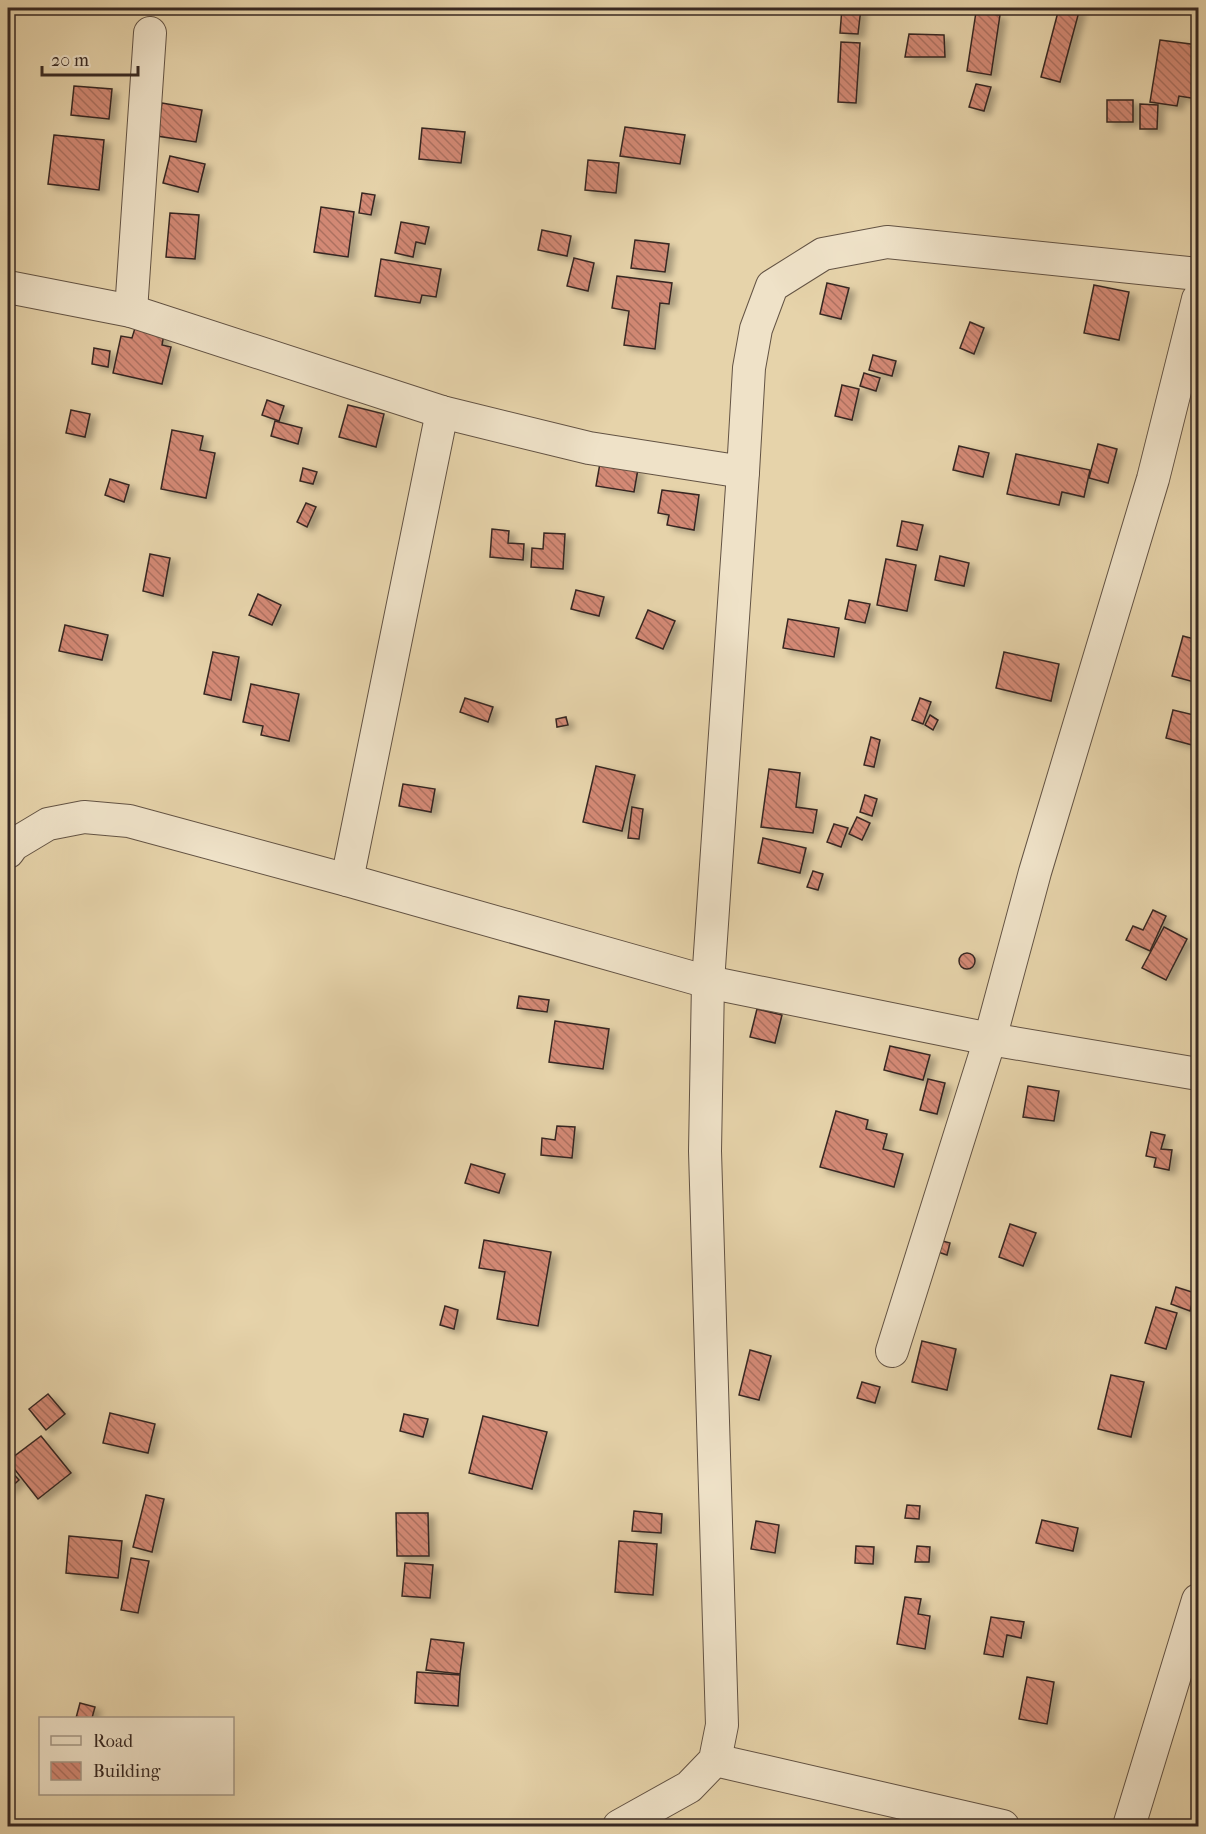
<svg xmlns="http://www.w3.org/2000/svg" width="1206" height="1834" viewBox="0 0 1206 1834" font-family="'IM FELL French Canon',serif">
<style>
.building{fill:url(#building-back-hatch);stroke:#372822;stroke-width:1.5;filter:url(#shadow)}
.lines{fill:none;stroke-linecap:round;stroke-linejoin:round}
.minor-casing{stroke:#635344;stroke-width:34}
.minor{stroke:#efe2c8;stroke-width:32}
</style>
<defs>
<pattern id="building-back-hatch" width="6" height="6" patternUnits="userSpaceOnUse" patternTransform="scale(1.5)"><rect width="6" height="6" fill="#d38975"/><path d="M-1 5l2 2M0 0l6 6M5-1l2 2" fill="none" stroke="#ac7060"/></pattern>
<filter id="shadow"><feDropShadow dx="6" dy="4" stdDeviation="3" flood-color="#0004"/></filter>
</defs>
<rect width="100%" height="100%" fill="#e6d3aa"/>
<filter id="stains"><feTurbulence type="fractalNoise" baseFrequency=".00333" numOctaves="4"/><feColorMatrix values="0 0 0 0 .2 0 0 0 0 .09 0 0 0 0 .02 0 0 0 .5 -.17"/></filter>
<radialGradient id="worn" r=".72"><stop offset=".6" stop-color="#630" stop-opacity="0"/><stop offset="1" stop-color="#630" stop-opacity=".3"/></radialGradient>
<g class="building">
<path d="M842,8h19l-3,26 -18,-1z"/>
<path d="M1059,8h21l-20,74 -19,-5z"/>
<path d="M976,12l24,3 -9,60 -24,-4z"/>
<path d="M909,34l35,1 1,22h-40z"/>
<path d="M1160,40l38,5v54l-19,-3 -2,10 -27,-4z"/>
<path d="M841,42l19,1 -4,60 -18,-1z"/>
<path d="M976,84l15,3 -7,24 -15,-4z"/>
<path d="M74,86l38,3 -3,30 -38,-4z"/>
<rect x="1107" y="100" width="26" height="22"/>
<path d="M162,103l40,7 -6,32 -39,-6z"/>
<path d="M1140,104l18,1 -1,24h-17z"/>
<path d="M625,127l60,8 -5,29 -60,-8z"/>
<path d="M422,128l43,4 -4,31 -42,-4z"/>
<path d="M54,135l50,5 -5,50 -51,-6z"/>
<path d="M170,156l35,8 -7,28 -35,-9z"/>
<path d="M588,160l31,3 -3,30 -31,-3z"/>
<path d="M362,193l13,2 -4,20 -12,-2z"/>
<path d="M321,207l33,5 -6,45 -34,-5z"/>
<path d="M170,213l29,2 -4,44 -29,-2z"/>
<path d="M401,222l28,5 -4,17 -9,-2 -3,15 -18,-4z"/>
<path d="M542,230l29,6 -4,20 -29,-6z"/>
<path d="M635,240l34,4 -4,28 -34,-4z"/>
<path d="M574,258l20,5 -6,28 -21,-5z"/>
<path d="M381,259l60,10 -5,28 -14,-2 -2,8 -45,-7z"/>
<path d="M617,276l55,7 -3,21 -9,-1 -5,46 -31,-4 5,-34 -17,-3z"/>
<path d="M827,283l22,5 -8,31 -21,-5z"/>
<path d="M1094,285l35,7 -10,48 -35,-7z"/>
<path d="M970,322l14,6 -10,26 -14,-6z"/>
<path d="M135,328l29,6 -2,11 9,2 -9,37 -49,-11 8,-37 11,2z"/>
<path d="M94,348l16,3 -2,16 -16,-3z"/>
<path d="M873,355l23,6 -4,15 -23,-6z"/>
<path d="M864,373l16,5 -4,13 -16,-5z"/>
<path d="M842,385l17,4 -7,31 -17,-4z"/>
<path d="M267,400l17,6 -5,15 -17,-6z"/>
<path d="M348,405l36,9 -8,33 -37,-10z"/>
<path d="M71,410l19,4 -5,23 -19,-4z"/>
<path d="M275,421l27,7 -4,16 -27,-8z"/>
<path d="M172,430l31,6 -3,14 15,3 -9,45 -45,-9z"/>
<path d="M1098,444l19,5 -9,34 -19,-5z"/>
<path d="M959,446l30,7 -6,24 -30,-7z"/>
<path d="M1016,454l74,16 -6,27 -22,-5 -3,13 -52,-11z"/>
<path d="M600,463l38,6 -4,23 -38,-6z"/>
<path d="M303,468l14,4 -4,12 -13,-3z"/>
<path d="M110,479l19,6 -5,17 -19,-7z"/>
<path d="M662,490l37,5 -5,35 -27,-5 2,-10 -11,-2z"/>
<path d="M306,503l10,4 -9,20 -10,-5z"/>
<path d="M902,521l21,4 -6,25 -20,-4z"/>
<path d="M492,529l17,2 -1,12 16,1 -1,16 -33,-3z"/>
<path d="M544,533l21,1 -2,35 -32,-2 1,-19 11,1z"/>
<path d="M150,554l20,4 -7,38 -20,-5z"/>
<path d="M940,556l29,7 -5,23 -29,-6z"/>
<path d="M886,559l30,6 -9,46 -30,-6z"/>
<path d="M576,590l28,7 -5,19 -28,-7z"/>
<path d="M258,594l23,11 -9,20 -23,-10z"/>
<path d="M849,600l21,4 -5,19 -20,-4z"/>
<path d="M648,610l27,11 -12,28 -27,-11z"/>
<path d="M788,619l51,9 -5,29 -51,-9z"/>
<path d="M65,625l43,10 -6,25 -43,-9z"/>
<path d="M1183,636l15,4v43l-26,-7z"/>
<path d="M213,652l26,5 -8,43 -27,-6z"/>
<path d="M1004,652l55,12 -8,37 -55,-13z"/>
<path d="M251,684l48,10 -10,47 -28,-6 2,-9 -20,-4z"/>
<path d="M465,698l28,9 -5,15 -28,-10z"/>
<path d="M920,698l11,4 -8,22 -11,-4z"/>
<path d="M1173,710l25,6 -6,29 -26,-7z"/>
<path d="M930,715l8,5 -5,10 -8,-5z"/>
<path d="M566,717l2,8 -11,2 -1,-8z"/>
<path d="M871,737l9,3 -6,27 -10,-2z"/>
<path d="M596,766l39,9 -13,56 -39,-9z"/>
<path d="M769,769l31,4 -4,34 21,3 -4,23 -52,-6z"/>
<path d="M403,784l32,5 -4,23 -32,-6z"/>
<path d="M865,795l12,4 -5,17 -12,-4z"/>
<path d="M632,807l11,2 -4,30 -11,-1z"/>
<path d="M857,817l13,6 -8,17 -13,-6z"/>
<path d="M834,824l14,4 -7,19 -14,-5z"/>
<path d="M763,838l43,10 -6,25 -42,-10z"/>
<path d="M813,871l10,3 -5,16 -11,-3z"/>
<path d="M1153,910l13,6 -16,35 -24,-11 7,-14 10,4z"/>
<path d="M1164,927l23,12 -21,41 -24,-12z"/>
<circle cx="967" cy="961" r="8"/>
<path d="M519,996l30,4 -2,12 -30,-4z"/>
<path d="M757,1009l25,6 -7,28 -25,-6z"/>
<path d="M555,1021l54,8 -6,40 -54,-7z"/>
<path d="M890,1046l40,9 -7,25 -39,-10z"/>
<path d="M928,1079l17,4 -8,31 -17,-4z"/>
<path d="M1028,1086l31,5 -5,30 -31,-4z"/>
<path d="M836,1111l32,9 -2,9 21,5 -4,15 20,5 -9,33 -74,-20z"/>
<path d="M557,1126l18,1 -3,31 -31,-3 1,-17 13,2z"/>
<path d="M1151,1132l14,3 -4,14 11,1 -3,20 -15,-3 2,-9 -10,-2z"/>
<path d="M471,1164l34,10 -6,19 -34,-10z"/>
<path d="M1010,1224l26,9 -13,33 -24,-9z"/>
<path d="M484,1240l67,12 -13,74 -41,-7 8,-47 -26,-4z"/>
<path d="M939,1240l11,3 -3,12 -12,-4z"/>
<path d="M1176,1287l19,6 -5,18 -19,-7z"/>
<path d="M445,1306l13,4 -4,19 -14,-4z"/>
<path d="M1156,1307l21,6 -11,36 -21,-6z"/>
<path d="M922,1341l34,8 -9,41 -35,-8z"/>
<path d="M750,1350l21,6 -12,44 -20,-5z"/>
<path d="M1111,1375l33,7 -13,55 -33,-8z"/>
<path d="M862,1382l18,5 -5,16 -18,-5z"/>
<path d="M48,1394l17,20 -19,16 -17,-21z"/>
<path d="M110,1413l45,11 -7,29 -45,-10z"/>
<path d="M404,1414l24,5 -5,18 -23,-6z"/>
<path d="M483,1416l64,16 -15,57 -63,-16z"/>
<path d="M41,1436l30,37 -33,26 -30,-38z"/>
<path d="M8,1468l11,12 -11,10z"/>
<path d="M146,1495l18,4 -12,53 -19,-5z"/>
<path d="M907,1505l13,1 -1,13 -14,-1z"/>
<path d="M634,1511l28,3 -1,19 -29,-2z"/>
<path d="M396,1513h32l1,43h-32z"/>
<path d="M1042,1520l36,8 -5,23 -37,-8z"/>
<path d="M756,1521l23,4 -4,28 -24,-4z"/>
<path d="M69,1536l53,5 -4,37 -52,-5z"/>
<path d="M619,1541l38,3 -4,51 -38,-3z"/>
<path d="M856,1546l18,1 -1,17 -18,-1z"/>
<path d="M917,1546l13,1 -1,15h-14z"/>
<path d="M131,1558l18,3 -11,52 -17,-3z"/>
<path d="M405,1563l28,2 -3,33 -28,-2z"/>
<path d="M905,1597l16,2 -3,15 12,2 -5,33 -28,-5z"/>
<path d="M991,1617l33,5 -3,16 -14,-3 -4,22 -19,-3z"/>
<path d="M431,1639l33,4 -4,31 -34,-4z"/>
<path d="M417,1672l43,3 -2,31 -43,-3z"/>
<path d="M1027,1677l27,5 -7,42 -28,-5z"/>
<path d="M80,1703l15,4 -3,11h-16z"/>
</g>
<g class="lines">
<defs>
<g id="minor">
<path d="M8,287l123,24 311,101 147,36 154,24"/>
<path d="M131,311l19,-278"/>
<path d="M8,852l5,-7 35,-21 36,-7 45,4 218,59 361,102 282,57 208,35"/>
<path d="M347,880l95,-468"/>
<path d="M892,1351l98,-312 45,-167 118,-393 45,-180"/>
<path d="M715,1760l288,66"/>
<path d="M619,1826l70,-39 26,-27 7,-35 -17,-574 3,-169 35,-510 6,-104 7,-39 16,-43 51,-32 64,-12 311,32"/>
<path d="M1129,1826l69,-226"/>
</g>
</defs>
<use href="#minor" class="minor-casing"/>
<use href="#minor" class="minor"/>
</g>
<rect width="1206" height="1834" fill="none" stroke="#e6d3aa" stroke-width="30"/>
<rect x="9" y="9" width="1188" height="1816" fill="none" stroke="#372822" stroke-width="3"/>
<rect x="15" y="15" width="1176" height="1804" fill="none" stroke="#372822" stroke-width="1.5"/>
<rect x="39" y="1717" width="195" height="78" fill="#efe2c8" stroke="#a59886" stroke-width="1.5"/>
<rect x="51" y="1736" width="30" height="9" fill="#efe2c8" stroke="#a59886" stroke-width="1.5"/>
<text x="93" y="1747" font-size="18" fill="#372822">Road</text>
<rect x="51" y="1762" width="30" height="18" fill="url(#building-back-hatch)" stroke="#a59886" stroke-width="1.5"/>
<text x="93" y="1777" font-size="18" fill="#372822">Building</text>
<path d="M42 66v9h96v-9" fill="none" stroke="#372822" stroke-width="3"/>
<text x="51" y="66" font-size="18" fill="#372822" stroke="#efe2c8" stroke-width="4.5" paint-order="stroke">20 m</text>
<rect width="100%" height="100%" filter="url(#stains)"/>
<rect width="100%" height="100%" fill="url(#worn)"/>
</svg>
